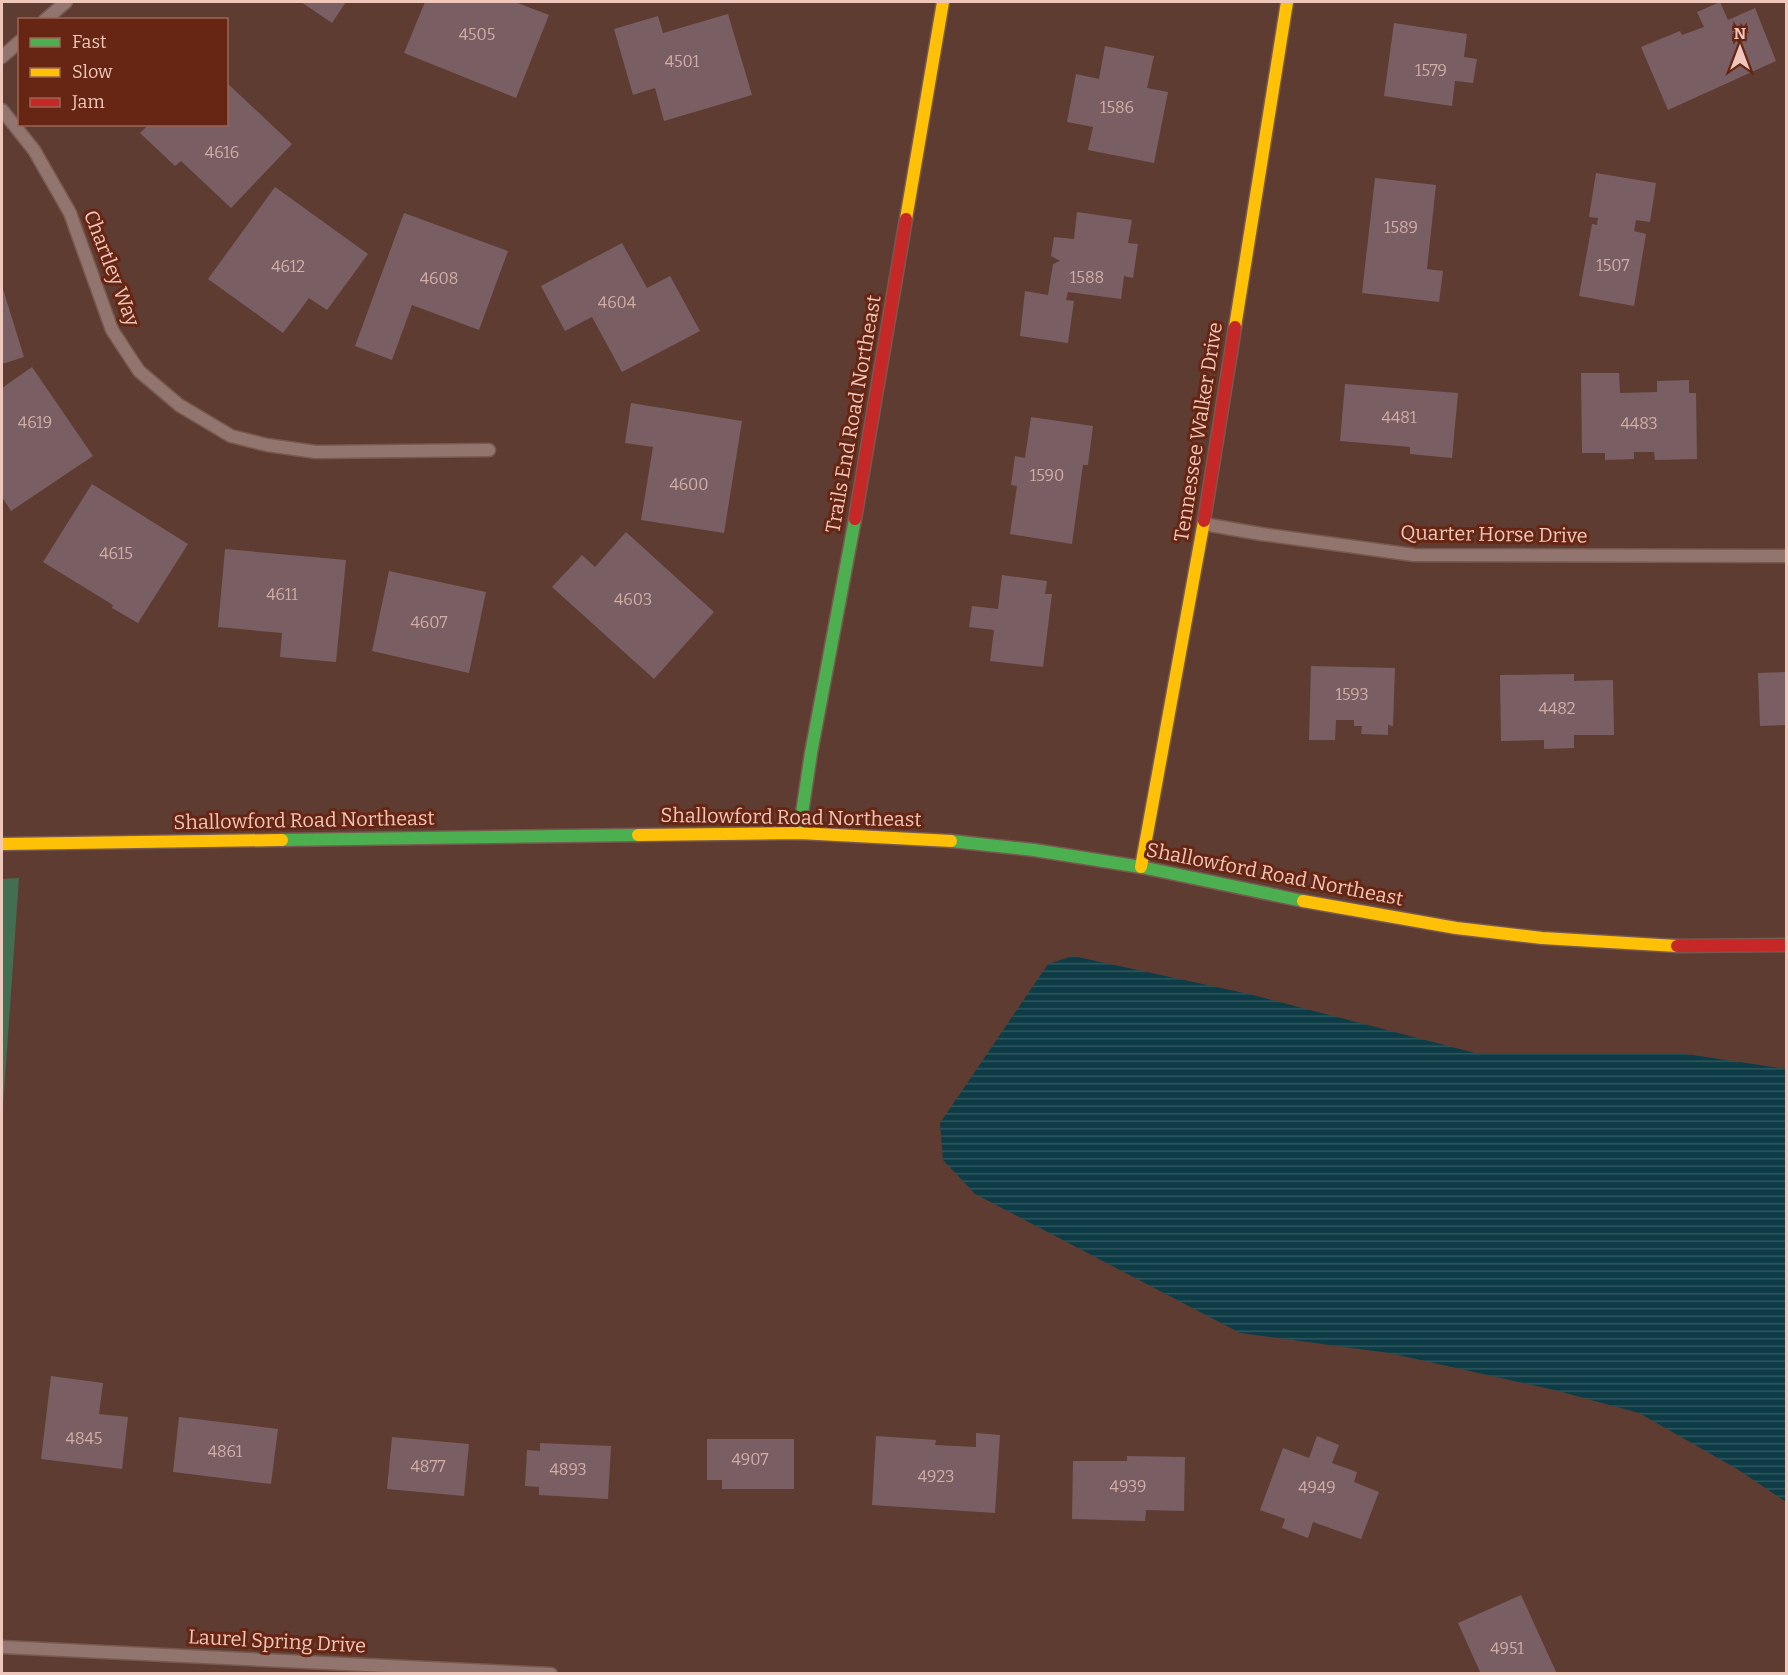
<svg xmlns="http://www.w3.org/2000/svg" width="1788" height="1675" viewBox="0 0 1788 1675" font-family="Bitter,serif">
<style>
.park{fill:#436e51}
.water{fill:url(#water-rules)}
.building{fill:#795f63}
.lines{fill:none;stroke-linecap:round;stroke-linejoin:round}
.street-casing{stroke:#785950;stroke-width:15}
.fast-casing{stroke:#785950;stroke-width:15}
.slow-casing{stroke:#785950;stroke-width:15}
.jam-casing{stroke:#785950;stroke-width:15}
.street{stroke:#91756e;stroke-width:12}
.fast{stroke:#4caf50;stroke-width:12}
.slow{stroke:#ffc107;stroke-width:12}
.jam{stroke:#c62828;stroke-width:12}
.labels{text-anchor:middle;stroke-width:6;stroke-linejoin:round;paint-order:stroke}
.number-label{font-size:16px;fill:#d2ada5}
.street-label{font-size:20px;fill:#efc7bb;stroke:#662613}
</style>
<defs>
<pattern id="water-rules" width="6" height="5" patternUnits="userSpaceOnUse" patternTransform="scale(1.5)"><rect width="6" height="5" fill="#0d3c46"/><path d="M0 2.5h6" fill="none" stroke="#31575f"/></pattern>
</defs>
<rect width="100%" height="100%" fill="#5f3c32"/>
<path class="park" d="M19,878l-17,243v-242z"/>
<path class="water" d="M1073,956l176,38 230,60h207l100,15v433l-49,-33 -98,-56 -81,-22 -169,-38 -149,-20 -265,-139 -32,-34 -3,-37 108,-159z"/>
<g class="building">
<path d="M301,2h45l-14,21z"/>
<path d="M425,2h90l34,13 -33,83 -112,-45z"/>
<path d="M1720,2l8,18 27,-12 21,53 -108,49 -27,-63 39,-16 2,4 22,-8 -7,-15z"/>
<path d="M728,14l24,81 -88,26 -9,-33 -22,7 -19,-66 44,-13 5,17z"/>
<path d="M1394,23l73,11 -3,23 13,2 -4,24 -18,-2 -3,25 -68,-10z"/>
<path d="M1105,46l49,10 -7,32 21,4 -14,71 -66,-13 5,-23 -26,-5 9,-48 23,5z"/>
<path d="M226,82l66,62 -61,64 -50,-47 -6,5 -35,-33 9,-9h77z"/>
<path d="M1596,173l60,10 -6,39 -14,-2 -2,11 12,3 -12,72 -55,-10 13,-72 5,1 1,-7 -9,-1z"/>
<path d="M1375,178l61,7 -9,84 16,2 -4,31 -77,-9z"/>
<path d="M275,187l93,67 -41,56 -18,-12 -26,35 -75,-54z"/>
<path d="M1077,212l55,8 -4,23 10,1 -5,34 -9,-2 -3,23 -53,-7 -2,8 8,1 -6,42 -48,-7 5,-45 23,4 5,-31 7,-3 -9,-5 3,-19 20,2z"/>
<path d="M404,213l104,38 -29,79 -67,-25 -20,55 -37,-14z"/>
<path d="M622,243l25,45 23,-12 30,55 -78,41 -30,-55 -27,14 -24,-45z"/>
<path d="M2,286l22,71 -22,7z"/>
<path d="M32,367l61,89 -82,55 -9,-14v-109z"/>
<path d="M1581,373h38l1,20 37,-1v-11l32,-1v13h7l1,66 -42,1 -1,-8h-20v7l-29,1v-7h-23z"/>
<path d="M1345,384l113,9 -6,65 -42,-4v-7l-70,-6z"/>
<path d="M631,403l111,18 -18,112 -83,-13 12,-73 -28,-4z"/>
<path d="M1031,417l62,9 -5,39h-5l-11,79 -62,-10 7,-48 -6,-1 4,-29 10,2z"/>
<path d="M92,484l96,60 -50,79 -26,-15 1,-3 -70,-43z"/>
<path d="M626,532l88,80 -60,67 -102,-92 30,-32 13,12z"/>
<path d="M225,549l121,11 -10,102 -56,-5 2,-24 -64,-6z"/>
<path d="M389,571l97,21 -17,81 -97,-22z"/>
<path d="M1002,575l45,6 -2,13h7l-9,73 -53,-6 4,-31 -25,-3 3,-21 26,3z"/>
<path d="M1311,666l84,2 -2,58 -5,-1v10l-27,-1 1,-8h-8v-6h-18l-1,20h-26z"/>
<path d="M1786,672v53l-26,1 -2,-53z"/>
<path d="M1574,674v7l39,-1 1,55h-40v13l-30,1v-9l-43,1 -1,-66z"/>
<path d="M51,1376l52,7 -4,31 29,3 -6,52 -81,-10z"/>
<path d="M179,1417l99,12 -7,55 -98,-12z"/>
<path d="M976,1433l24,2 -5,78 -123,-8 4,-69 60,4 -1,5 41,2z"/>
<path d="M1317,1436l22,9 -7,18 25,9 -3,10 25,10 -18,47 -48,-17 -5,16 -26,-10 3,-9 -25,-9 23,-62 26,10z"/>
<path d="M392,1437l77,7 -5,52 -77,-7z"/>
<path d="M707,1439h87v50h-72v-9h-15z"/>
<path d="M540,1443l71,3 -3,53 -69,-4v-8l-14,-1 2,-36 13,1z"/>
<path d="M1127,1456l58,1 -1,54 -38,-1 -1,11 -73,-2 1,-58h54z"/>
<path d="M1521,1595l36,79h-76l-23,-51z"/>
</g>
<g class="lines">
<defs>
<g id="street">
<path d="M45,20l21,-18"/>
<path d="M2,57l18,-16"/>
<path d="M2,110l32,40 36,63 42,117 27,41 40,34 52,31 36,9 49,7 173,-2"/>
<path d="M1204,524l57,10 153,21 372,1"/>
<path d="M2,1647l549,27"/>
</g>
<g id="fast">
<path d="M799,833l12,-80 44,-234"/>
<path d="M282,840l356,-5"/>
<path d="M951,841l83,9 107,17 162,34"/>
</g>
<g id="slow">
<path d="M906,219l37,-217"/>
<path d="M1235,327l52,-325"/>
<path d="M638,835l161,-2 152,8"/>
<path d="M2,844l280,-4"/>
<path d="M1141,867l63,-346"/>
<path d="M1303,901l153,27 86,10 135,8"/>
</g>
<g id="jam">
<path d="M855,519l51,-300"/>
<path d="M1204,521l31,-194"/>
<path d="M1677,946l109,-1"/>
</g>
</defs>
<use href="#street" class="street-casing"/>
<use href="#fast" class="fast-casing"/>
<use href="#slow" class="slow-casing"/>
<use href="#jam" class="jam-casing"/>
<use href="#street" class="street"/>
<use href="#fast" class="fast"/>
<use href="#slow" class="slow"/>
<use href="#jam" class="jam"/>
</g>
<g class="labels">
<g class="number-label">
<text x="477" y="40">4505</text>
<text x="682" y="67">4501</text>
<text x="1431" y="76">1579</text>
<text x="1117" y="113">1586</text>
<text x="222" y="158">4616</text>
<text x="1401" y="233">1589</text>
<text x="1613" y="271">1507</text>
<text x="288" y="272">4612</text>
<text x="1087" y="283">1588</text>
<text x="439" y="284">4608</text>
<text x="617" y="308">4604</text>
<text x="1399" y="423">4481</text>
<text x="35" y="428">4619</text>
<text x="1639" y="429">4483</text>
<text x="1047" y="481">1590</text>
<text x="689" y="490">4600</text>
<text x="116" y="559">4615</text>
<text x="282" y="600">4611</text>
<text x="633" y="605">4603</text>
<text x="429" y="628">4607</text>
<text x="1352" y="700">1593</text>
<text x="1557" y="714">4482</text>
<text x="84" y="1444">4845</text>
<text x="225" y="1457">4861</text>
<text x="750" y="1465">4907</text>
<text x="428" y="1472">4877</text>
<text x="568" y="1475">4893</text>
<text x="936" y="1482">4923</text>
<text x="1128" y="1492">4939</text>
<text x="1317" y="1493">4949</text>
<text x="1507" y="1654">4951</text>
</g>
<g class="street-label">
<text transform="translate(112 268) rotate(69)" y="7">Chartley Way</text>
<text transform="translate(853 414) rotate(-80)" y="7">Trails End Road Northeast</text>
<text transform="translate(1198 432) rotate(-81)" y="7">Tennessee Walker Drive</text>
<text transform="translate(1494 534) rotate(1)" y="7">Quarter Horse Drive</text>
<text transform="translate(791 817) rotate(1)" y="7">Shallowford Road Northeast</text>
<text transform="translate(304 820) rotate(-1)" y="7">Shallowford Road Northeast</text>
<text transform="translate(1275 874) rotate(11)" y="7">Shallowford Road Northeast</text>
<text transform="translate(277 1641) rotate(3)" y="7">Laurel Spring Drive</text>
</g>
</g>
<rect width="1788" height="1675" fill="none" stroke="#efc7bb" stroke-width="6"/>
<rect x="18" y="18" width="210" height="108" fill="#662613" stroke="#9d6656" stroke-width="1.5"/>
<rect x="30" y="38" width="30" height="9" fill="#4caf50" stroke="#9d6656" stroke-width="1.5"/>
<text x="72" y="48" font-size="18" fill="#efc7bb">Fast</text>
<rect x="30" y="68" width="30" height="9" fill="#ffc107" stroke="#9d6656" stroke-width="1.5"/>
<text x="72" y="78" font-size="18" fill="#efc7bb">Slow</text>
<rect x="30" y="98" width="30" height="9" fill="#c62828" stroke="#9d6656" stroke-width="1.5"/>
<text x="72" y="108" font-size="18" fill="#efc7bb">Jam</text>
<g transform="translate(1740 48)" stroke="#662613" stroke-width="4.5" paint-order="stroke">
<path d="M0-4.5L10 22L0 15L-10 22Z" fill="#efc7bb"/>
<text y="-9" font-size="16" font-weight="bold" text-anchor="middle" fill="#efc7bb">N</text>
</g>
</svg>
